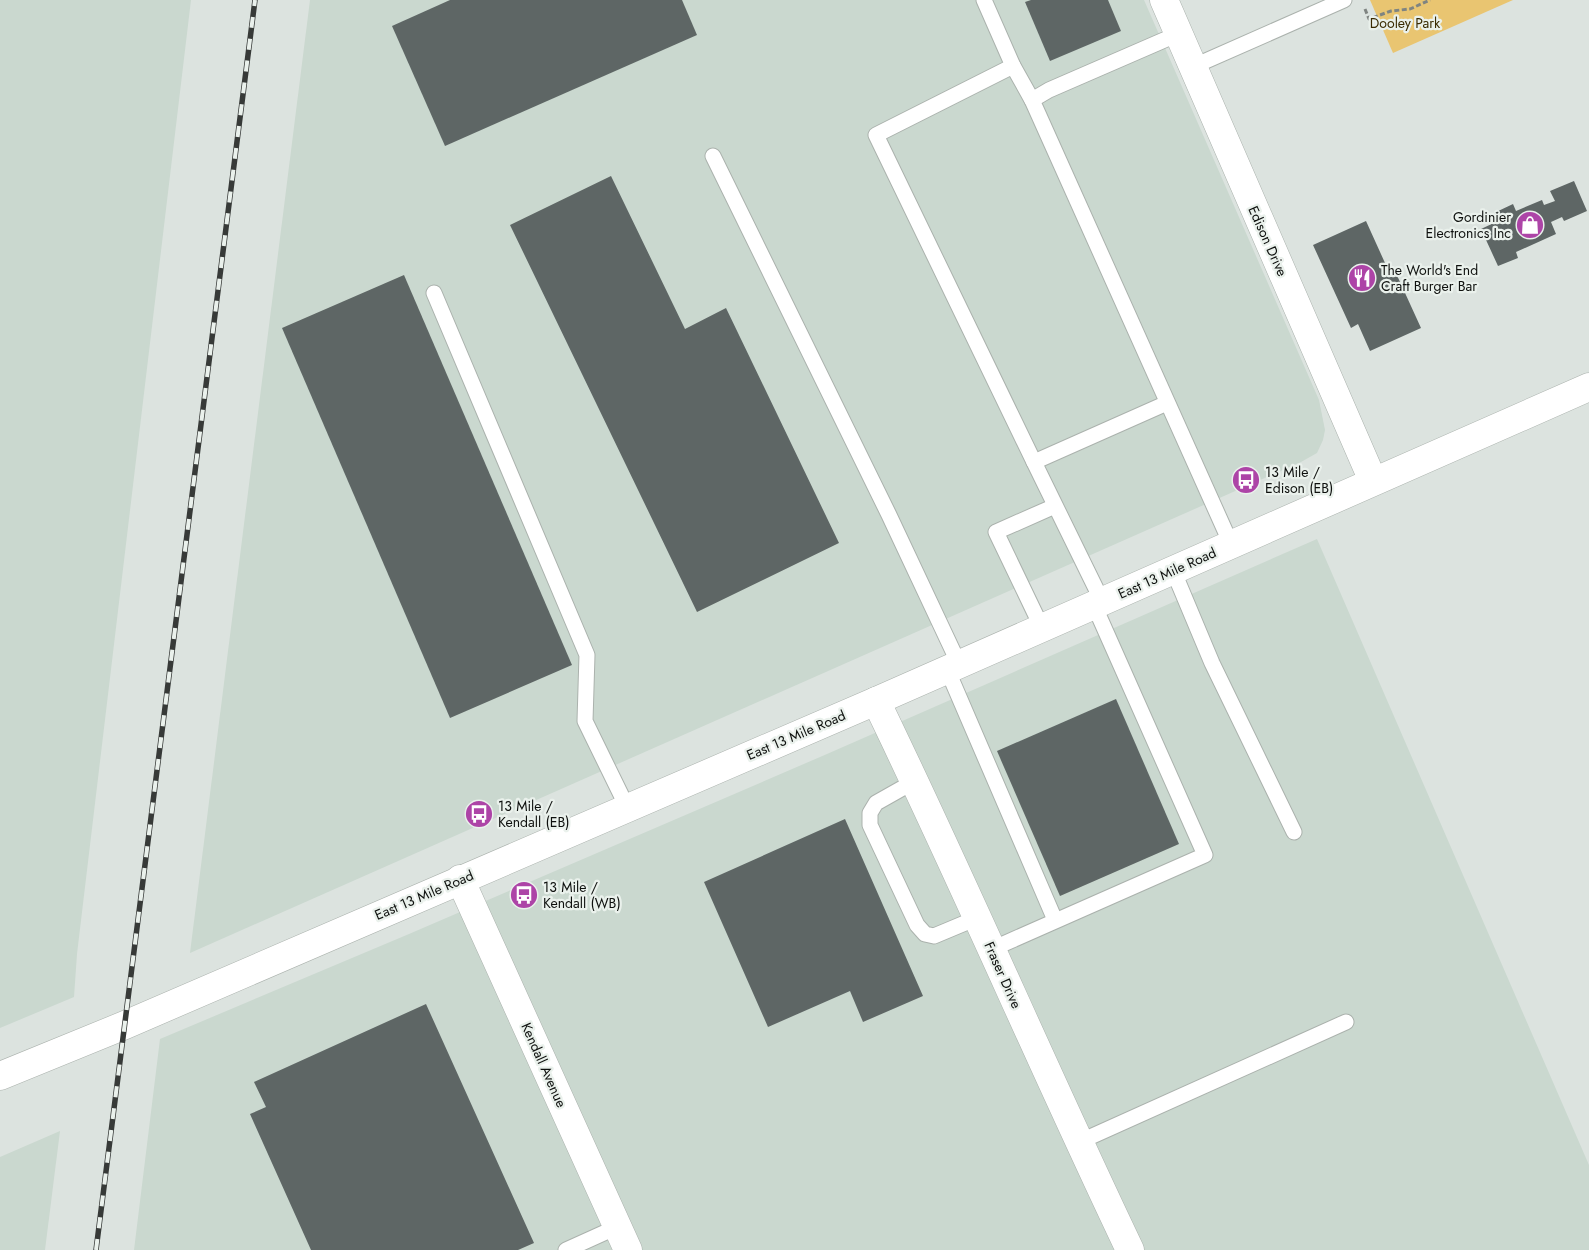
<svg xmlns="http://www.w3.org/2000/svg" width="1589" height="1250" viewBox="0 0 1589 1250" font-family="Jost,sans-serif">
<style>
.built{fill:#cad8cf}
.green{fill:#e9c571}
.building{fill:#5e6665}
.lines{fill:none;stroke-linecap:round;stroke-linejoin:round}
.service-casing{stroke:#abb2ad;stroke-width:17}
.minor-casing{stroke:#abb2ad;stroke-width:29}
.secondary-casing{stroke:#abb2ad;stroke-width:29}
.path{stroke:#7f8481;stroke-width:3;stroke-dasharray:5 2.5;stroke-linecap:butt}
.service{stroke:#fff;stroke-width:15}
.minor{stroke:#fff;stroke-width:28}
.secondary{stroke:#fff;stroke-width:28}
.rail-casing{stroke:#373a38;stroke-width:5.5}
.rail{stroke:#eaf1ec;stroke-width:4;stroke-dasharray:11;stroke-linecap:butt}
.labels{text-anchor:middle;stroke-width:4.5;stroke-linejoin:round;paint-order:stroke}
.park-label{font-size:14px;fill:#3a2b02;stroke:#eaf1ec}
.poi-label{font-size:14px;fill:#0e100e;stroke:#eaf1ec;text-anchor:start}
.street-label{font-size:14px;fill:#0e100e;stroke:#eaf1ec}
</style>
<rect width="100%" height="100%" fill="#dce3df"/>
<g class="built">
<path d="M0,0h191l-114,954 -3,43 -74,31z"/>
<path d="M310,0h834l175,400 6,30 -2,10 -6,13 -16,9 -1111,491z"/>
<path d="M1317,539l272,626v85h-1455l26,-211 249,-105 418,-180z"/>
<path d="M60,1131l-15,119h-45v-93z"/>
</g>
<path class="green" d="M1370,0h143l-120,53z"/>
<g class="building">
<path d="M450,0h232l15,35 -252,111 -53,-120z"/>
<path d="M1031,0h77l13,31 -71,30 -25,-59z"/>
<path d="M611,176l74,153 41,-21 113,235 -142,69 -187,-387z"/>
<path d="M1574,181l13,30 -23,10 -2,-4 -11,5 5,12 -40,18 2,6 -20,8 -17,-37 17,-8 -4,-8 19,-9 3,7 26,-11 2,5 11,-4 -5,-10z"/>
<path d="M1366,221l24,53 5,-3 26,57 -51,23 -12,-27 -7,4 -38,-83z"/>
<path d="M404,275l168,390 -122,53 -168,-390z"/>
<path d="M1116,699l63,145 -119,52 -63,-145z"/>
<path d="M845,819l78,177 -60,26 -13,-31 -82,36 -64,-145z"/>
<path d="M426,1004l108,239 -16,7h-207l-61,-136 16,-7 -12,-25z"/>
</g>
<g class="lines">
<defs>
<g id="service">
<path d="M984,0l29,66 19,34"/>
<path d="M1178,34l-129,56 -17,10 199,444"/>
<path d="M1013,66l-137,69 158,327"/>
<path d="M1192,67l152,-67"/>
<path d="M713,156l176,359 70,149"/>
<path d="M434,293l153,362 -2,66 42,86"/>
<path d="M1173,570l39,93 82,169"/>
<path d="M1102,601l-68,-139 133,-59"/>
<path d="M1042,628l-46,-96 59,-26"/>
<path d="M947,669l108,251"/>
<path d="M915,781l-39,22 -6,10v12l47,100 8,9 9,2 43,-18"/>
<path d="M992,949l213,-94 -111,-250"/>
<path d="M1079,1142l267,-120"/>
<path d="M566,1250l51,-23"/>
</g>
<g id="minor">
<path d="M1164,0l209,481"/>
<path d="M876,701c88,181 167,367 254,549"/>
<path d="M460,879l168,371"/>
</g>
<path id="secondary" d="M0,1076l125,-51 751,-324 713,-314"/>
</defs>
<use href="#service" class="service-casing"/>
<use href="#minor" class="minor-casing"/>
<use href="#secondary" class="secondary-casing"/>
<path class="path" d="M1365,9l4,10 22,-8 19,-2 20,-9"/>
<use href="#service" class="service"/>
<use href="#minor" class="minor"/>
<use href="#secondary" class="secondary"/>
<defs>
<path id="rail" d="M96,1250l159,-1250"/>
</defs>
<use href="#rail" class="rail-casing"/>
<use href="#rail" class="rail"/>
</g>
<defs>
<symbol id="shop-disc" viewBox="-11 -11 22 22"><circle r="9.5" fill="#ad44a7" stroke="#eaf1ec"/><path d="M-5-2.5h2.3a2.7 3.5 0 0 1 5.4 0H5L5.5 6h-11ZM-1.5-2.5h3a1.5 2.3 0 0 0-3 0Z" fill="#fff"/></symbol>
<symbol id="restaurant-disc" viewBox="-11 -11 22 22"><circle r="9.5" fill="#ad44a7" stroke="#eaf1ec"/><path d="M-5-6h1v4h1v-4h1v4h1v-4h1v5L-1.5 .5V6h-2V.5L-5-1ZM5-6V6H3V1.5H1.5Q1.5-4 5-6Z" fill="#fff"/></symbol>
<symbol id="bus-disc" viewBox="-11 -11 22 22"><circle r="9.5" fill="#ad44a7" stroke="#eaf1ec"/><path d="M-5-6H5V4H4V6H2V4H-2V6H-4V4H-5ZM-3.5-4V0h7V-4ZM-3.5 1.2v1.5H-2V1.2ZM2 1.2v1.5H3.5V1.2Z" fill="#fff"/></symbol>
</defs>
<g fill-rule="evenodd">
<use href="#shop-disc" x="1514" y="209" width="32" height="32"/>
<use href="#restaurant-disc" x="1346" y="262" width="32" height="32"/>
<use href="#bus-disc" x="1230" y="464" width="32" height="32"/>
<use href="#bus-disc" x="463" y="798" width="32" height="32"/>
<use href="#bus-disc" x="508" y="879" width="32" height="32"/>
</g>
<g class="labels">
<g class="park-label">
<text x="1405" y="28">Dooley Park</text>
</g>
<g class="poi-label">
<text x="1511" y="222" text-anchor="end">Gordinier<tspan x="1511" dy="16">Electronics Inc</tspan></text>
<text x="1381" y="275">The World's End<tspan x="1381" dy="16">Craft Burger Bar</tspan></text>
<text x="1265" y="477">13 Mile /<tspan x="1265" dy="16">Edison (EB)</tspan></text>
<text x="498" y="811">13 Mile /<tspan x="498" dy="16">Kendall (EB)</tspan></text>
<text x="543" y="892">13 Mile /<tspan x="543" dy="16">Kendall (WB)</tspan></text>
</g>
<g class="street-label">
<text transform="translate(1268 241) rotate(66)" y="5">Edison Drive</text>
<text transform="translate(1167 573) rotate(-24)" y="5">East 13 Mile Road</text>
<text transform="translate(796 735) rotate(-23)" y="5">East 13 Mile Road</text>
<text transform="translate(424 895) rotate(-23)" y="5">East 13 Mile Road</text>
<text transform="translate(1003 975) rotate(66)" y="5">Fraser Drive</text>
<text transform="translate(544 1065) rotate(66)" y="5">Kendall Avenue</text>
</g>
</g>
</svg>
